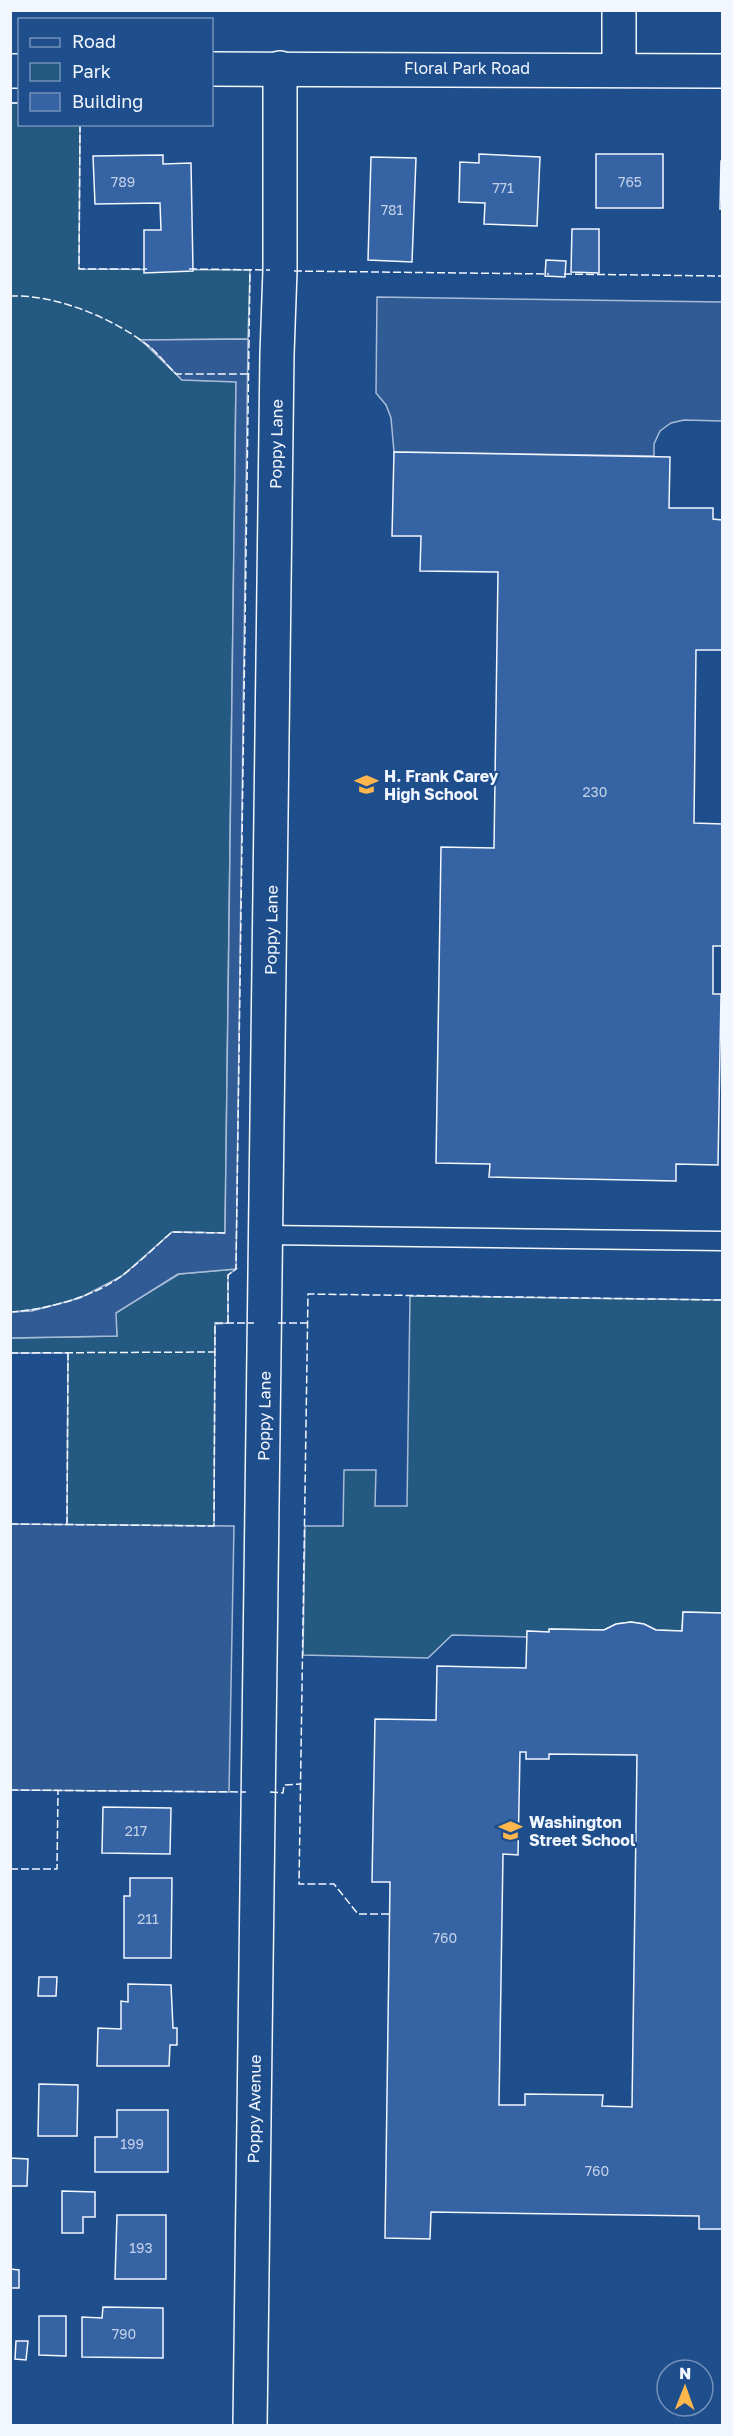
<svg xmlns="http://www.w3.org/2000/svg" width="733" height="2436" viewBox="0 0 733 2436" font-family="'Golos Text',sans-serif">
<style>
.green{fill:#245a82;stroke:#a8bbd7;stroke-width:1.5}
.parking{fill:#305b95;stroke:#a8bbd7;stroke-width:1.5}
.building{fill:#3563a3;stroke:#f2f6ff;stroke-width:1.5;fill-rule:evenodd}
.lines{fill:none;stroke-linecap:round;stroke-linejoin:round}
.service-casing{stroke:#f2f6ff;stroke-width:21}
.minor-casing{stroke:#f2f6ff;stroke-width:36}
.service{stroke:#1f4e8c;stroke-width:18}
.minor{stroke:#1f4e8c;stroke-width:33}
.fence{stroke:#f2f6ff;stroke-width:1.5;stroke-dasharray:8 3;stroke-linecap:butt}
.labels{text-anchor:middle;stroke-width:4.5;stroke-linejoin:round;paint-order:stroke}
.number-label{font-size:14px;fill:#c3d1e8}
.street-label{font-size:16px;fill:#f2f6ff;stroke:#1f4e8c}
.poi-label{font-size:16px;font-weight:bold;fill:#f2f6ff;stroke:#1f4e8c;text-anchor:start}
</style>
<rect width="100%" height="100%" fill="#1f4e8c"/>
<g class="green">
<path d="M10,103h9l1,21 60,1 -1,144 171,1 -2,69 -107,1 41,40 54,1 -11,852 -53,-1c-16,14 -32,30 -49,43 -29,22 -77,35 -112,37z"/>
<path d="M236,1269l-8,6v48l-13,1 -1,202 -147,-1 1,-172h-57l-1,-15 107,-2 -2,-23 64,-39z"/>
<path d="M410,1296l312,4v313l-39,-1 -1,19 -26,-1 -12,-6 -13,-2 -15,2 -12,6 -54,-1 -1,3 -22,-1v6l-75,-2 -24,23 -125,-3 2,-129h38l1,-56h32l-1,36h32z"/>
</g>
<g class="parking">
<path d="M377,297l345,5v119l-38,-1 -13,3 -11,8 -6,13v12l-260,-4 -3,-34 -5,-13 -10,-12z"/>
<path d="M248,339l-12,930 -58,5 -62,39 1,23 -106,2v-26l21,-1 48,-13 42,-22 50,-44 53,1 11,-851 -54,-2 -31,-32 -11,-8z"/>
<path d="M11,1524l223,2 -5,266 -218,-2z"/>
</g>
<g class="building">
<path d="M479,154l61,3 -3,69 -53,-2 1,-21 -26,-1 1,-40 19,1z"/>
<rect x="596" y="154" width="67" height="54"/>
<path d="M163,155v9l28,-1 2,108 -49,2v-43h17l-1,-27 -65,1 -2,-48z"/>
<path d="M371,157l45,1 -4,104 -44,-2z"/>
<path d="M721,161h1v48h-2z"/>
<path d="M572,229h27v44l-28,-1z"/>
<path d="M546,260l20,1 -1,16 -20,-1z"/>
<path d="M394,452l276,5 -1,51h44v11l9,1v130h-26l-2,173 28,1v122h-9v48h8l-3,171 -42,-1v17l-187,-4 1,-13 -54,-1 5,-316 53,1 4,-276 -78,-1 1,-35h-29z"/>
<path d="M683,1612l39,1v616h-23v-13l-268,-4 -1,27 -45,-1 5,-356h-18l3,-163 61,1 1,-54 89,2 1,-37 22,1v-3l55,1 12,-6 15,-2 13,2 12,6 26,1zM520,1752h6v7h23v-5l88,1 -5,352 -30,-1 1,-11 -78,-1v11h-26l4,-251 15,1z"/>
<path d="M103,1807l68,1 -1,46 -68,-1z"/>
<path d="M130,1878h42l-1,80h-47v-62h6z"/>
<path d="M39,1977h18l-1,19h-18z"/>
<path d="M128,1984l43,1 2,43h4v17h-7l-1,21h-72l1,-38 23,1v-28l7,1z"/>
<path d="M39,2084l39,1 -1,51h-39z"/>
<path d="M117,2110h51v62h-73v-35h22z"/>
<path d="M10,2158l18,1 -1,27h-17z"/>
<path d="M62,2191l33,1v25h-12v16h-21z"/>
<path d="M117,2215h49v64h-51z"/>
<path d="M10,2269l9,1v18h-9z"/>
<path d="M103,2307l60,1v50l-81,-1v-40l20,1z"/>
<path d="M39,2316h27v40l-27,-1z"/>
<path d="M16,2341h12l-2,19 -11,-1z"/>
</g>
<g class="lines">
<defs>
<path id="service" d="M267,1235l455,6"/>
<g id="minor">
<path d="M212,69l510,2"/>
<path d="M619,69v-59"/>
<path d="M10,71h10"/>
<path d="M250,2426l27,-2072 3,-84v-202"/>
</g>
</defs>
<use href="#service" class="service-casing"/>
<use href="#minor" class="minor-casing"/>
<use href="#service" class="service"/>
<use href="#minor" class="minor"/>
<g class="fence">
<path d="M10,103h10"/>
<path d="M80,124l-1,145h68"/>
<path d="M189,269l81,1"/>
<path d="M294,271l255,3"/>
<path d="M564,274l158,2"/>
<path d="M10,296c46,-2 105,23 140,51 9,8 17,18 26,27h72"/>
<path d="M10,1312c36,-2 84,-15 113,-37 17,-13 33,-29 49,-43l53,1"/>
<path d="M228,1323v-48l8,-6 14,-999"/>
<path d="M278,1323h30"/>
<path d="M10,1353l205,-1"/>
<path d="M10,1524l204,2 1,-203h39"/>
<path d="M67,1525l1,-172"/>
<path d="M10,1790l236,2"/>
<path d="M270,1792l13,1 1,-8 17,-1"/>
<path d="M10,1869h47l1,-78"/>
<path d="M389,1914h-31l-24,-30h-35l9,-590 414,6"/>
</g>
</g>
<defs>
<symbol id="school-bare" viewBox="-9 -9 18 18"><path d="M0-5L7-2L0 1L-7-2ZM-4 1L0 2.5L4 1V4Q0 6-4 4Z" fill="#ffb74d" stroke="#1f4e8c" stroke-width="2.5" paint-order="stroke"/></symbol>
</defs>
<g fill-rule="evenodd">
<use href="#school-bare" x="350" y="768" width="33" height="33"/>
<use href="#school-bare" x="494" y="1814" width="33" height="33"/>
</g>
<g class="labels">
<g class="number-label">
<text x="123" y="187">789</text>
<text x="630" y="187">765</text>
<text x="503" y="193">771</text>
<text x="392" y="215">781</text>
<text x="595" y="797">230</text>
<text x="136" y="1836">217</text>
<text x="148" y="1924">211</text>
<text x="445" y="1943">760</text>
<text x="132" y="2149">199</text>
<text x="597" y="2176">760</text>
<text x="141" y="2253">193</text>
<text x="124" y="2339">790</text>
</g>
<g class="street-label">
<text x="467" y="74">Floral Park Road</text>
<text transform="translate(276 444) rotate(-89)" y="6">Poppy Lane</text>
<text transform="translate(271 930) rotate(-89)" y="6">Poppy Lane</text>
<text transform="translate(264 1416) rotate(-89)" y="6">Poppy Lane</text>
<text transform="translate(254 2109) rotate(-89)" y="6">Poppy Avenue</text>
</g>
<g class="poi-label">
<text x="384" y="782">H. Frank Carey<tspan x="384" dy="18">High School</tspan></text>
<text x="529" y="1828">Washington<tspan x="529" dy="18">Street School</tspan></text>
</g>
</g>
<rect width="733" height="2436" fill="none" stroke="#f2f6ff" stroke-width="24"/>
<rect x="18" y="18" width="195" height="108" fill="#1f4e8c" stroke="#7391ba" stroke-width="1.5"/>
<rect x="30" y="38" width="30" height="9" fill="#1f4e8c" stroke="#7391ba" stroke-width="1.5"/>
<text x="72" y="48" font-size="18" fill="#f2f6ff">Road</text>
<rect x="30" y="63" width="30" height="18" fill="#245a82" stroke="#7391ba" stroke-width="1.5"/>
<text x="72" y="78" font-size="18" fill="#f2f6ff">Park</text>
<rect x="30" y="93" width="30" height="18" fill="#3563a3" stroke="#7391ba" stroke-width="1.5"/>
<text x="72" y="108" font-size="18" fill="#f2f6ff">Building</text>
<g transform="translate(685 2388) rotate(1)"><circle r="28" fill="#1f4e8c" stroke="#7391ba" stroke-width="1.5"/>
<path d="M0-4.5L10 22L0 15L-10 22Z" fill="#ffb74d"/>
<text y="-9" font-size="16" font-weight="bold" text-anchor="middle" fill="#f2f6ff">N</text>
</g>
</svg>
